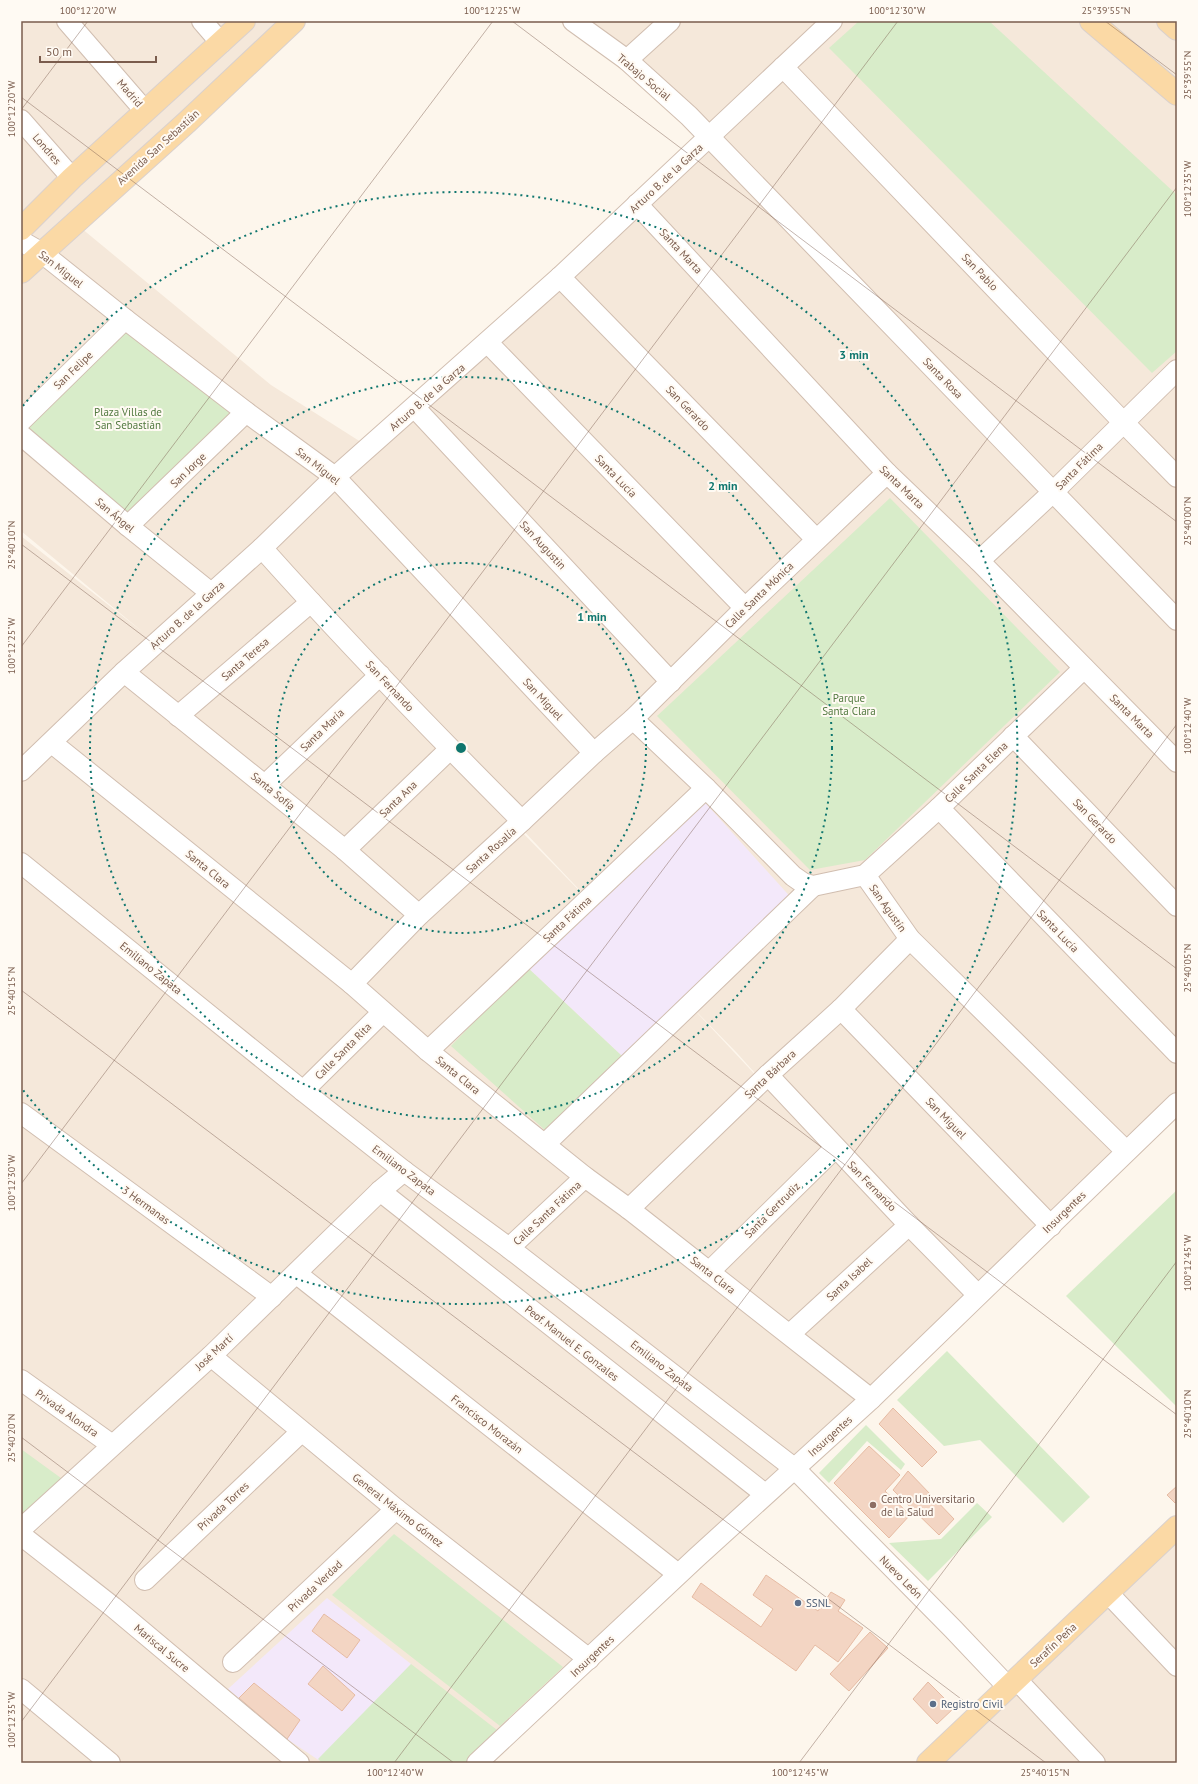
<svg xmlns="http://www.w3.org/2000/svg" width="1198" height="1784" viewBox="0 0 1198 1784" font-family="'PT Sans',sans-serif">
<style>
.residential{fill:#f5e8da;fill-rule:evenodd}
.education{fill:#f3e8fa}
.green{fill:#d8ecc9}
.building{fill:#f3d5c3;stroke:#e6bba3}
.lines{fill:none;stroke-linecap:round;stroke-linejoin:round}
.minor-casing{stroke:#d1beb0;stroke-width:22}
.major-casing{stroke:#dad1cd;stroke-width:24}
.minor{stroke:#fff;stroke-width:20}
.major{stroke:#fbd9a5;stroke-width:22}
.ticks{fill:none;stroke:#7a5c4d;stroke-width:1;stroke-opacity:0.45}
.ring{fill:none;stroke:#0f766e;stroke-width:2;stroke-dasharray:2 4}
.education-dot{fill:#8d6e63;stroke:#fffaf3;stroke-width:1.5}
.service-dot{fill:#5c6f8a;stroke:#fffaf3;stroke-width:1.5}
.labels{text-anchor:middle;stroke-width:4;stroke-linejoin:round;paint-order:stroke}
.street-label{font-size:11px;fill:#7a5c4d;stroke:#fffaf3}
.park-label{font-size:11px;fill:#537a41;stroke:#fffaf3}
.education-label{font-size:11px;fill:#785e54;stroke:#fffaf3;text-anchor:start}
.service-label{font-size:11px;fill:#4e5e75;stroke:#fffaf3;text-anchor:start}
.centre{fill:#0f766e;stroke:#fffaf3;stroke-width:2}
.ring-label{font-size:12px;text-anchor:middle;font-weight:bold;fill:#0f766e;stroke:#fffaf3;stroke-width:4;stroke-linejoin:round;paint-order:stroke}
.neatline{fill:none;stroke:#7a5c4d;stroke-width:1.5}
.ticks-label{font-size:10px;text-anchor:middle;fill:#7a5c4d}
</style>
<rect width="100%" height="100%" fill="#fdf6ec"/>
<g class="residential">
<path d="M21,21h264l-216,197 202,167 101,64 332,-309 -83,-73 -62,-46h618v1085l-694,657h-462v-218l94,-89 -94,88v-1008l123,97 -123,-102zM472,781l48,46 87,92zM686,1001l51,52 43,48z"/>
<path d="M1177,1534v229h-237z"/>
</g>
<g class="education">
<path d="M700,797l95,105 -172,155 -96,-90z"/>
<path d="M327,1598l84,66 -85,99h-3l-36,-24 -59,-50z"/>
</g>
<g class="green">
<path d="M859,21h130l188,174v156l-25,22 -323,-325z"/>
<path d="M126,324l109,87 -105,107 -109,-92z"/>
<path d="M890,498l170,174 -195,188 -55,10 -153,-154z"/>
<path d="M527,967l96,90 -76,75 -96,-86z"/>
<path d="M1177,1190v217l-111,-111z"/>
<path d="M947,1351l143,146 -27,26 -83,-83 -36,6 -47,-46z"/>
<path d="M866,1425l39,39 -4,6 -34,-29 -38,42 -10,-10z"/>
<path d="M21,1449l44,32 -44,43z"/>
<path d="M977,1503l15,14 -64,64 -39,-38 52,-4z"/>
<path d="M394,1534l169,133 -63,59 -168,-131z"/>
<path d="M411,1664l90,69 -33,30h-146l-4,-4z"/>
</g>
<g class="building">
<path d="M893,1408l44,44 -15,15 -43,-43z"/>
<path d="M869,1446l31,29 -15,16 25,24 -21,23 -55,-55z"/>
<path d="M908,1471l46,48 -15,16 -46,-45z"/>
<path d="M1177,1486v16l-2,1 -8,-8z"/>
<path d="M766,1575l52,36 13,-19 14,8 -7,11 25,17 -25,34 -23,-17 -19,26 -104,-74 9,-14 60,44 12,-18 -20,-14z"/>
<path d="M324,1614l36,26 -13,18 -35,-27z"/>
<path d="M870,1632l18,16 -39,43 -19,-17z"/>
<path d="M323,1666l32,29 -13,16 -34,-27z"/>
<path d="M928,1682l26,26 -17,16 -24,-25z"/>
<path d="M254,1683l46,37 -13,19 -48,-41z"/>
</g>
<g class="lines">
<defs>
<g id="minor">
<path d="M67,21l78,90"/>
<path d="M202,21l19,22"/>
<path d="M573,21l54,39 62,56 488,504"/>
<path d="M627,60l43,-39"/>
<path d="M783,67l340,355 54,55"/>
<path d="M21,120l51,58"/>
<path d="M637,204l250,269 92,88 198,201"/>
<path d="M21,241l21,12 83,66 121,93 89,65 259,276"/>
<path d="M560,277l256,262"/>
<path d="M488,343l257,265"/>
<path d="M415,408l256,274"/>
<path d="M21,421l104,-102"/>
<path d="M21,435l107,91 83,67"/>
<path d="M128,526l118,-114"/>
<path d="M262,548c84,94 171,184 260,273"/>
<path d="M979,561l74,-69 124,-122"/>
<path d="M124,672l221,178 74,65"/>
<path d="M178,716l133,-114"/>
<path d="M633,719l73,69 87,88 10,7 10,3 52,-11 74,-67 145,-140"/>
<path d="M1013,736l164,170"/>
<path d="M52,743l300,241 76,67 157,126 44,32 242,190"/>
<path d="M21,771l103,-99 138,-124 73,-71 225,-200 272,-256"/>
<path d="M265,785l115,-110"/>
<path d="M939,808l238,245"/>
<path d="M345,850l105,-101"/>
<path d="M21,863l282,228 101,80 105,77 285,220 159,161 55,58"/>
<path d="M865,875l45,64 216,212"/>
<path d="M352,984l67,-69 103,-94 72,-68 39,-34 112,-111 142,-135"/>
<path d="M841,1009l210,217"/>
<path d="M428,1051l278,-263"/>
<path d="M768,1075l141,150 69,70"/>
<path d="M303,1091l80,-79"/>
<path d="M21,1113l251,184"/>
<path d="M545,1144l268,-258"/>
<path d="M380,1191l385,303"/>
<path d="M629,1209l139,-134 73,-66 69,-70"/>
<path d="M509,1248l76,-71"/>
<path d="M709,1272l126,-124"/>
<path d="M297,1274l381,300"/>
<path d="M790,1334l119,-109"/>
<path d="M211,1356l185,153 193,150"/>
<path d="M21,1380l91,65"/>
<path d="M21,1529l190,-173 169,-165 24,-20"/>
<path d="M21,1535l92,72 186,156"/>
<path d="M145,1580l156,-148"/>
<path d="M1108,1593l69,73"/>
<path d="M233,1662l163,-153"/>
<path d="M1016,1679l79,84"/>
<path d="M21,1689l89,74"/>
<path d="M477,1763l219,-205 175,-159 306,-296"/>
</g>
<g id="major">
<path d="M1091,21l86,73"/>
<path d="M1168,21l9,8"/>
<path d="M21,229l51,-51 172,-157"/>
<path d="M21,272l166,-150 107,-101"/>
<path d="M928,1763l249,-236"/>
</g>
</defs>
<use href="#minor" class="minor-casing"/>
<use href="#major" class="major-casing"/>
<use href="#minor" class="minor"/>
<use href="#major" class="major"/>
</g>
<path class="ticks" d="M512,21l665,501M1105,21l72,54M21,97l1156,872M21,110l67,-89M21,544l1156,871M21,647l472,-626M21,990l1025,773M21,1184l877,-1163M21,1437l433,326M21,1722l1156,-1535M394,1763l783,-1039M799,1763l378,-502"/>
<g class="ring">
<circle cx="461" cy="748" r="185"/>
<circle cx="461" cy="748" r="371"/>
<path d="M23 406A556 556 0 1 1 23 1090"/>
</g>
<circle class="education-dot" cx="873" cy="1505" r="4"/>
<g class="service-dot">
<circle cx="798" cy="1603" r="4"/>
<circle cx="933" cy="1704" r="4"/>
</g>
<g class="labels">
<g class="street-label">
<text transform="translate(644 77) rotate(40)" y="4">Trabajo Social</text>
<text transform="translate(130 93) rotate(49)" y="4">Madrid</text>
<text transform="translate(158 147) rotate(-42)" y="4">Avenida San Sebastián</text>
<text transform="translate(47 149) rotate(49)" y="4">Londres</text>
<text transform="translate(666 178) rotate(-43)" y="4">Arturo B. de la Garza</text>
<text transform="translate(681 251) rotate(47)" y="4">Santa Marta</text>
<text transform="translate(61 269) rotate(38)" y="4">San Miguel</text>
<text transform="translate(980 272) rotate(46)" y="4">San Pablo</text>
<text transform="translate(73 370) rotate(-44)" y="4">San Felipe</text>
<text transform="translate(943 378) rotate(46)" y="4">Santa Rosa</text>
<text transform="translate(427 397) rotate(-41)" y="4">Arturo B. de la Garza</text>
<text transform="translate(688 408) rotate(46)" y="4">San Gerardo</text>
<text transform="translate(318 466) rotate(38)" y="4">San Miguel</text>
<text transform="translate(1079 466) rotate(-45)" y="4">Santa Fátima</text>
<text transform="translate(188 470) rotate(-44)" y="4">San Jorge</text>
<text transform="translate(616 476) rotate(46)" y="4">Santa Lucía</text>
<text transform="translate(902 487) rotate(44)" y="4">Santa Marta</text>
<text transform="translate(115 515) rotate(40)" y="4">San Ángel</text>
<text transform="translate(543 545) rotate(47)" y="4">San Augustin</text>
<text transform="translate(759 595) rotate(-44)" y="4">Calle Santa Mónica</text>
<text transform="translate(187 615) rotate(-42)" y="4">Arturo B. de la Garza</text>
<text transform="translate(245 659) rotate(-41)" y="4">Santa Teresa</text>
<text transform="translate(390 686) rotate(47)" y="4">San Fernando</text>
<text transform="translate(543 699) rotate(47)" y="4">San Miguel</text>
<text transform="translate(1132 716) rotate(45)" y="4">Santa Marta</text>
<text transform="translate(322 730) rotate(-44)" y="4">Santa María</text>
<text transform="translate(976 772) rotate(-44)" y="4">Calle Santa Elena</text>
<text transform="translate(273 791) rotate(39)" y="4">Santa Sofía</text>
<text transform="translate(398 799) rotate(-44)" y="4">Santa Ana</text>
<text transform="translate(1095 821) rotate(46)" y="4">San Gerardo</text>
<text transform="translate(491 850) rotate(-42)" y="4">Santa Rosalía</text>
<text transform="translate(208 869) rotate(39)" y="4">Santa Clara</text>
<text transform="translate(888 908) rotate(55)" y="4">San Agustín</text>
<text transform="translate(567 919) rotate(-43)" y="4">Santa Fátima</text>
<text transform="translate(1058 931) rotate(46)" y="4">Santa Lucía</text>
<text transform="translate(151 968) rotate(39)" y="4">Emiliano Zapata</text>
<text transform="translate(343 1051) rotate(-45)" y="4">Calle Santa Rita</text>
<text transform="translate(770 1074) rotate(-43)" y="4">Santa Bárbara</text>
<text transform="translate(458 1075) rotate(39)" y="4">Santa Clara</text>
<text transform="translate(946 1118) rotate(46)" y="4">San Miguel</text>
<text transform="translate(404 1170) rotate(37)" y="4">Emiliano Zapata</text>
<text transform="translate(872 1186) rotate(46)" y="4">San Fernando</text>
<text transform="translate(146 1205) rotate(36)" y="4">3 Hermanas</text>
<text transform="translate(772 1210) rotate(-45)" y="4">Santa Gertrudiz</text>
<text transform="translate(1064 1212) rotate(-44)" y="4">Insurgentes</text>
<text transform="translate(547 1213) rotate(-43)" y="4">Calle Santa Fátima</text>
<text transform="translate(713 1275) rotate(38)" y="4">Santa Clara</text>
<text transform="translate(849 1279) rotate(-43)" y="4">Santa Isabel</text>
<text transform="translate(572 1343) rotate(38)" y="4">Peof. Manuel E. Gonzales</text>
<text transform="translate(214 1352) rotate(-43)" y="4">José Martí</text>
<text transform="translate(662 1366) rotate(38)" y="4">Emiliano Zapata</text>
<text transform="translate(67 1413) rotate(35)" y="4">Privada Alondra</text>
<text transform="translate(487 1424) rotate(38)" y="4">Francisco Morazán</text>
<text transform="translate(830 1436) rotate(-42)" y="4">Insurgentes</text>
<text transform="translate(223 1506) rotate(-43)" y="4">Privada Torres</text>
<text transform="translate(398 1510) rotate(38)" y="4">General Máximo Gómez</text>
<text transform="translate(901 1577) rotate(45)" y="4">Nuevo León</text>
<text transform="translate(315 1586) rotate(-43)" y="4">Privada Verdad</text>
<text transform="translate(1053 1645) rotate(-43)" y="4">Serafín Peña</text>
<text transform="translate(162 1648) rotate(40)" y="4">Mariscal Sucre</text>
<text transform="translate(592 1656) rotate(-43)" y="4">Insurgentes</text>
</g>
<g class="park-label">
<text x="128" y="416">Plaza Villas de<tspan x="128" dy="13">San Sebastián</tspan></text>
<text x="849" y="702">Parque<tspan x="849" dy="13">Santa Clara</tspan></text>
</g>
<g class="education-label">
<text x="881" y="1503">Centro Universitario<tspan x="881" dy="13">de la Salud</tspan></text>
</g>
<g class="service-label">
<text x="806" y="1607">SSNL</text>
<text x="941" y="1708">Registro Civil</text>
</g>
</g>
<circle cx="461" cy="748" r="6" class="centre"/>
<g class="ring-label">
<text x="854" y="359">3 min</text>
<text x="723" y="490">2 min</text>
<text x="592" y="621">1 min</text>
</g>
<rect width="1198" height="1784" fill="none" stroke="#fffaf3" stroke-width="44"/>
<path d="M40 56v6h116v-6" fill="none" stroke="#7a5c4d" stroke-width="2"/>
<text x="46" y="56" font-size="12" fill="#7a5c4d" stroke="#fffaf3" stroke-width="3" paint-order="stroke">50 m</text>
<rect x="22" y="22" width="1154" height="1740" class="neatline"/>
<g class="ticks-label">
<text x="88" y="14">100°12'20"W</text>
<text x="492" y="14">100°12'25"W</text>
<text x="897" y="14">100°12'30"W</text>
<text x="1106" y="14">25°39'55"N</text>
<text transform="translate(1187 75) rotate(-90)" y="4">25°39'55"N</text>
<text transform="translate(11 109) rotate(-90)" y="4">100°12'20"W</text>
<text transform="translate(1187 189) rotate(-90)" y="4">100°12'35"W</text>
<text transform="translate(1187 521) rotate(-90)" y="4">25°40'00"N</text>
<text transform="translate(11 545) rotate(-90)" y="4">25°40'10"N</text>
<text transform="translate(11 646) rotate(-90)" y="4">100°12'25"W</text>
<text transform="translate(1187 726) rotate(-90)" y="4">100°12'40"W</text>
<text transform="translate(1187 968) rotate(-90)" y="4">25°40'05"N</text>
<text transform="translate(11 991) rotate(-90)" y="4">25°40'15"N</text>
<text transform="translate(11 1183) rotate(-90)" y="4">100°12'30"W</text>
<text transform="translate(1187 1263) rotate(-90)" y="4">100°12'45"W</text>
<text transform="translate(1187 1414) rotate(-90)" y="4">25°40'10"N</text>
<text transform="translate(11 1438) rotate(-90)" y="4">25°40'20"N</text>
<text transform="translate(11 1720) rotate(-90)" y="4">100°12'35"W</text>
<text x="395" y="1776">100°12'40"W</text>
<text x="800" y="1776">100°12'45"W</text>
<text x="1045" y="1776">25°40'15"N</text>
</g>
</svg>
